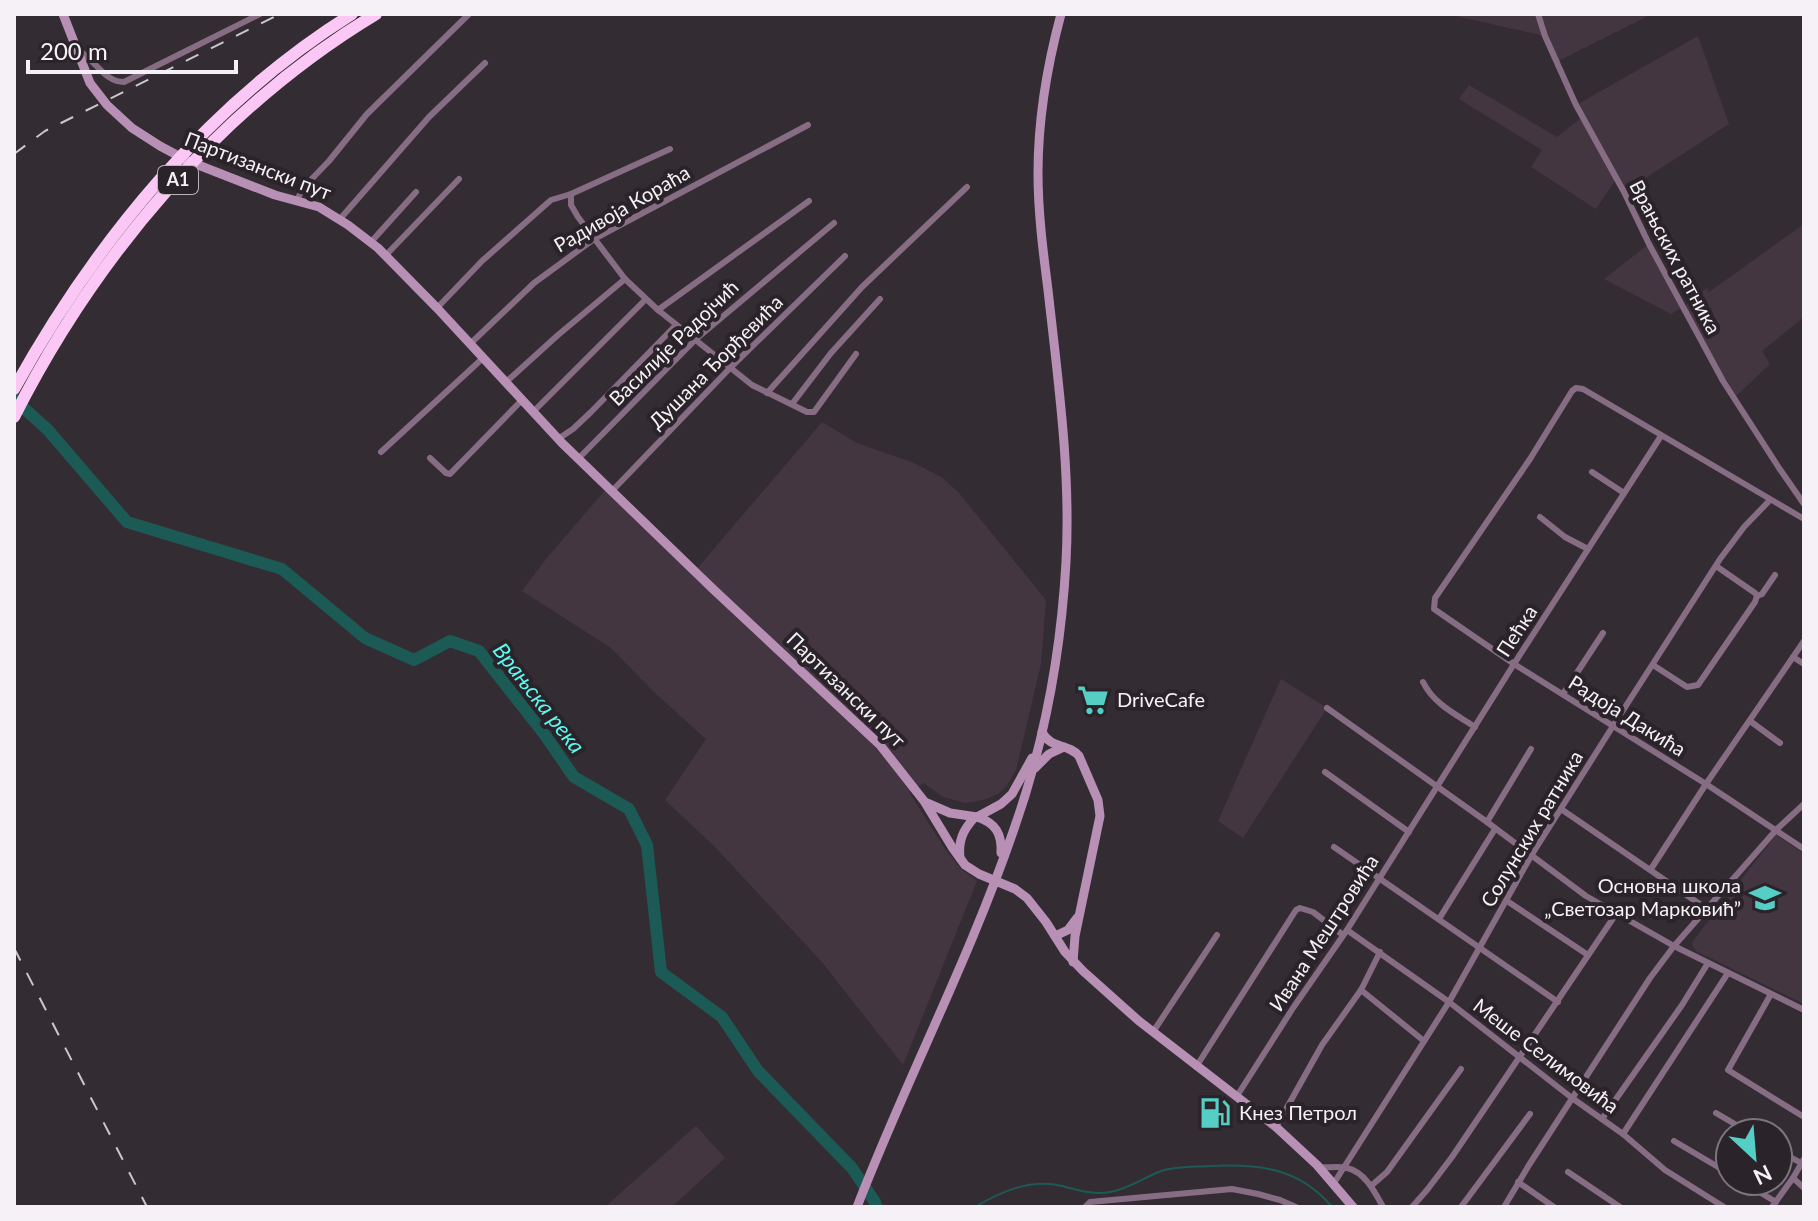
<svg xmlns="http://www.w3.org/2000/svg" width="1818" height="1221" viewBox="0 0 1818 1221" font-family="Lato,sans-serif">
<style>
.built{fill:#433641}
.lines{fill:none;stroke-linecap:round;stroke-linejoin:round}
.stream{stroke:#1c5a56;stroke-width:2}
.river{stroke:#1c5a56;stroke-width:12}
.minor{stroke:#876d84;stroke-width:6}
.secondary{stroke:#b990b5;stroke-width:9}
.motorway{stroke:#fbc8f5;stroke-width:12}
.rail{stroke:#cbc6cb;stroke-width:2;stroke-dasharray:14 14;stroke-linecap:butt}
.labels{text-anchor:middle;stroke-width:8;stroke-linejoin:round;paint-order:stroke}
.shield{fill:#2a2329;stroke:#b9b3b8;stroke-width:2}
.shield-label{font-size:18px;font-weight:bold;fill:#f6f1f6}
.street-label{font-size:20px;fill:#f6f1f6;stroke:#2a2329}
.poi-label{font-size:20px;fill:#f6f1f6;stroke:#2a2329;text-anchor:start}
.water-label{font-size:22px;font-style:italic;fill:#59faf0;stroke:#2a2329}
</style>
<rect width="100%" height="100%" fill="#342c33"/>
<g class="built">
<path d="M1447,14h205l-96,48 -11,-26z"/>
<path d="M1698,36l31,88 -105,68 -8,-13 -20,30 -65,-42 11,-17 -83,-51 10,-14 88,52 25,-20 -6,-12z"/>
<path d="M1804,224v93l-42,34 8,13 -37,35 -50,-92 -12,7 -67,-35 45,-35 35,63 23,-19 2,4z"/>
<path d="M822,422l35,21 57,20 29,15 16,15 87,107 -5,64 -25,106 -10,17 -8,7 -14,6 -19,3 -22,-6 -19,-14 -15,9 34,54 17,22 17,13 -74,184 -82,-104 -106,-114 -50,-47 41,-61 -52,-47 -43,-44 -89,-57 24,-32 62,-72 87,84z"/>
<path d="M1281,679l46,29 -84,130 -25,-17z"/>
<path d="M1776,835l28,19v150l-108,-53 -4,-5 1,-5z"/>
<path d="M696,1126l29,32 -49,45 -4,4h-67z"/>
</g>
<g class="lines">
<g class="stream">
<path d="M875,1202l11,5"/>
<path d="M975,1207c25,-15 56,-29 87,-21 17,4 30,9 48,6 19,-3 33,-14 51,-21 15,-5 33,-4 49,-5 48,-2 89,1 122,41"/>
</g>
<path class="river" d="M14,399l34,31 79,92 155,47 83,69 49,22 36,-19 29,10 66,84 29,42 55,32 18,36 14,127 61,45 36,54 94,97 23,34v5"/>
<g class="minor">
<path d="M1538,14l7,22 31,69 48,87 25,52 74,137 56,87 25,36"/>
<path d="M76,49c18,8 27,33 48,33l136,-68"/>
<path d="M571,194v11l7,12 47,62 33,31 94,75 55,27h7l42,-58"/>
<path d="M297,200l6,-12 26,-27 38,-47 102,-100"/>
<path d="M340,219l89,-102 56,-54"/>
<path d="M371,242l45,-50"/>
<path d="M386,255l73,-76"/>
<path d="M437,308l45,-47 69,-61 20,-6 99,-45"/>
<path d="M658,310l151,-109"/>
<path d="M470,344l64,-61 60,-44 214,-114"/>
<path d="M506,382l52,-47 67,-56"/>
<path d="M767,393l95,-106 105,-100"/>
<path d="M792,404l39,-51 49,-54"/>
<path d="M533,412l113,-113"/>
<path d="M558,439l15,-10 18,-17 85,-87"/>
<path d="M381,452l102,-94"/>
<path d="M430,458l16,15 4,1 72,-74"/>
<path d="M578,459l118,-120 138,-116"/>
<path d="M1592,472l32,21"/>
<path d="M612,491l118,-123 115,-112"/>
<path d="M1540,517l25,20 23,12"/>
<path d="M1804,519l-221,-130 -7,-1 -4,3 -42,68 -95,139 -1,11 80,55 192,120 98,65"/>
<path d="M1757,596l5,-2 13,-19"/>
<path d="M1793,657l11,7"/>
<path d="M1653,665l34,22 11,-2 57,-83 2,-6 -2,-3 -39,-27"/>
<path d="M1423,682c10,21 32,32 52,45"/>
<path d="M1563,694l40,-61"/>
<path d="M1327,708l160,114 99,74 88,50 130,64"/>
<path d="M1750,721l30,22"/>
<path d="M1325,772l84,60"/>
<path d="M1561,809l146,100"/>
<path d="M1487,822l44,-73"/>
<path d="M1334,847l224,155"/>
<path d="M1651,869l55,-85 98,-143"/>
<path d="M1507,901l81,54"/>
<path d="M1439,919l56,-90"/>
<path d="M1347,930l102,72 123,96 51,36 42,36 59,37"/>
<path d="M1361,990l63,51"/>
<path d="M1771,994l-43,76 76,47"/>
<path d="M1153,1032l64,-97"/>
<path d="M1196,1067l100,-157 4,-2 13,4 30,23"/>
<path d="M1237,1096l56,-88 54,-78 167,-266 147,-228"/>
<path d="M1716,1113l34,20"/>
<path d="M1602,1119l80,-114 26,-42"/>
<path d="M1276,1127l46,-82 39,-55 19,-38"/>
<path d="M1623,1134l105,-161"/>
<path d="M1674,1141l56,33"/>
<path d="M1778,1150l23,13"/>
<path d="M1319,1167c9,1 19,-1 28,1 18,4 28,24 36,39"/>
<path d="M1568,1172l52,35"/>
<path d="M1793,1178l11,10"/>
<path d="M1741,1181l35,21"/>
<path d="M1518,1182l36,25"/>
<path d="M1334,1183l115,-181 82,-146 82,-130 107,-167 24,-32 26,-27"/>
<path d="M1371,1186l16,-14 74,-103"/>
<path d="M1085,1207l5,-5 142,-13 26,5 22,6 16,7"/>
<path d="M1412,1207l15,-17 25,-33 164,-243"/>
<path d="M1461,1207l69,-93"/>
<path d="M1504,1207l25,-42 121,-187 24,-32 103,-117 27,-25"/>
<path d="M1772,1207l21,-29 11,-19"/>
</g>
<g class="secondary">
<path d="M63,14l27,69 17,22 25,23 28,18 28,15 87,34 44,12 29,18 30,23 59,60 125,135 151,146 167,156 44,56 28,46 13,18 14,9 36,15 12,9 19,24 19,30 18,19 56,50 137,106 41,38 36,42"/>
<path d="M1042,732c8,17 26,11 37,24l19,44 2,16 -25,120 -2,26"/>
<path d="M1035,768l14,-14 15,-7"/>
<path d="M927,803l23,10 27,4 24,-13 11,-10 20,-36"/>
<path d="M977,817c19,6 25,17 24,36"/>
<path d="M960,858c-2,-17 3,-28 14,-40"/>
<path d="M1055,936l13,-6 9,-12"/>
<path d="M857,1207c49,-127 113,-249 157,-378 30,-85 47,-177 52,-267 5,-90 -8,-182 -18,-272 -5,-39 -10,-78 -10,-117 0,-54 9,-107 23,-159"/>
</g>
<g class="motorway">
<path d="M14,389c82,-148 194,-285 338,-375"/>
<path d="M14,417c82,-162 206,-309 362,-403"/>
</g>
<g class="rail">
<path d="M14,154l31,-23 235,-117"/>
<path d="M14,948l133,259"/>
</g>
</g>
<defs>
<symbol id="supermarket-bare" viewBox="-9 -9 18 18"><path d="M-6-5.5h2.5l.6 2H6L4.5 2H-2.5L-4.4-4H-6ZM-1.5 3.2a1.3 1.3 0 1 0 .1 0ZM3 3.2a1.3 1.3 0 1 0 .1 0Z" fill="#55cec5" stroke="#2a2329" stroke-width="2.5" paint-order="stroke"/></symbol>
<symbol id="school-bare" viewBox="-9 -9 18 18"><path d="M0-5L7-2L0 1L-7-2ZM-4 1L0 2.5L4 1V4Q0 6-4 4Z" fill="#55cec5" stroke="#2a2329" stroke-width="2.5" paint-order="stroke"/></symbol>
<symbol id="fuel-bare" viewBox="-9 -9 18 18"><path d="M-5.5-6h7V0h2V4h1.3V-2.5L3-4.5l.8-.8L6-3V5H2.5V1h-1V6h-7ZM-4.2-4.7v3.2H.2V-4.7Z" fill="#55cec5" stroke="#2a2329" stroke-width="2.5" paint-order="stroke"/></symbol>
</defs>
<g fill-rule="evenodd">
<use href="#supermarket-bare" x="1071" y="678" width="44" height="44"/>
<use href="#school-bare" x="1743" y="876" width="44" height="44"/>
<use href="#fuel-bare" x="1193" y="1091" width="44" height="44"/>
</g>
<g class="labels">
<rect class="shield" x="158" y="166" width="40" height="28" rx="6"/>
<g class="shield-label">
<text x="178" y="186">A1</text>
</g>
<g class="street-label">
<text transform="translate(258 166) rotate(21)" y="7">Партизански пут</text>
<text transform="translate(622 209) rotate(-30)" y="7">Радивоја Кораћа</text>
<text transform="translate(1675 257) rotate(62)" y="7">Врањских ратника</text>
<text transform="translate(674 343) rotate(-44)" y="7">Василије Радојчић</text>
<text transform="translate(716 362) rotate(-45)" y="7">Душана Ђорђевића</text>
<text transform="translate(1517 631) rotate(-57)" y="7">Пећка</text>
<text transform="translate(846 690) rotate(44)" y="7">Партизански пут</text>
<text transform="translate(1627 716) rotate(32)" y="7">Радоја Дакића</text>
<text transform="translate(1532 829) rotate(-59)" y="7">Солунских ратника</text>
<text transform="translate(1324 933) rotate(-57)" y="7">Ивана Мештровића</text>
<text transform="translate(1546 1056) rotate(37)" y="7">Меше Селимовића</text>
</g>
<g class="poi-label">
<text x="1117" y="707">DriveCafe</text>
<text x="1741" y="893" text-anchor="end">Основна школа<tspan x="1741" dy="23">„Светозар Марковић”</tspan></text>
<text x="1239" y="1120">Кнез Петрол</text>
</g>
<g class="water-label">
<text transform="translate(539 698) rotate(52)" y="8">Врањска река</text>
</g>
</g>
<rect width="1818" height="1221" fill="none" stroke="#f6f1f6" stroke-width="32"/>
<g transform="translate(1754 1157) rotate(154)"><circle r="38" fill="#2a2329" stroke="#7c757b" stroke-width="2"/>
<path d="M0-6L14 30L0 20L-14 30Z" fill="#55cec5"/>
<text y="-12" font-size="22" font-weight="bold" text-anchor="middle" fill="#f6f1f6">N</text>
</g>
<path d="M28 60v12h208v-12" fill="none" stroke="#f6f1f6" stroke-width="4"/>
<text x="40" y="60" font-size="24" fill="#f6f1f6" stroke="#2a2329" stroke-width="6" paint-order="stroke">200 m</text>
</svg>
